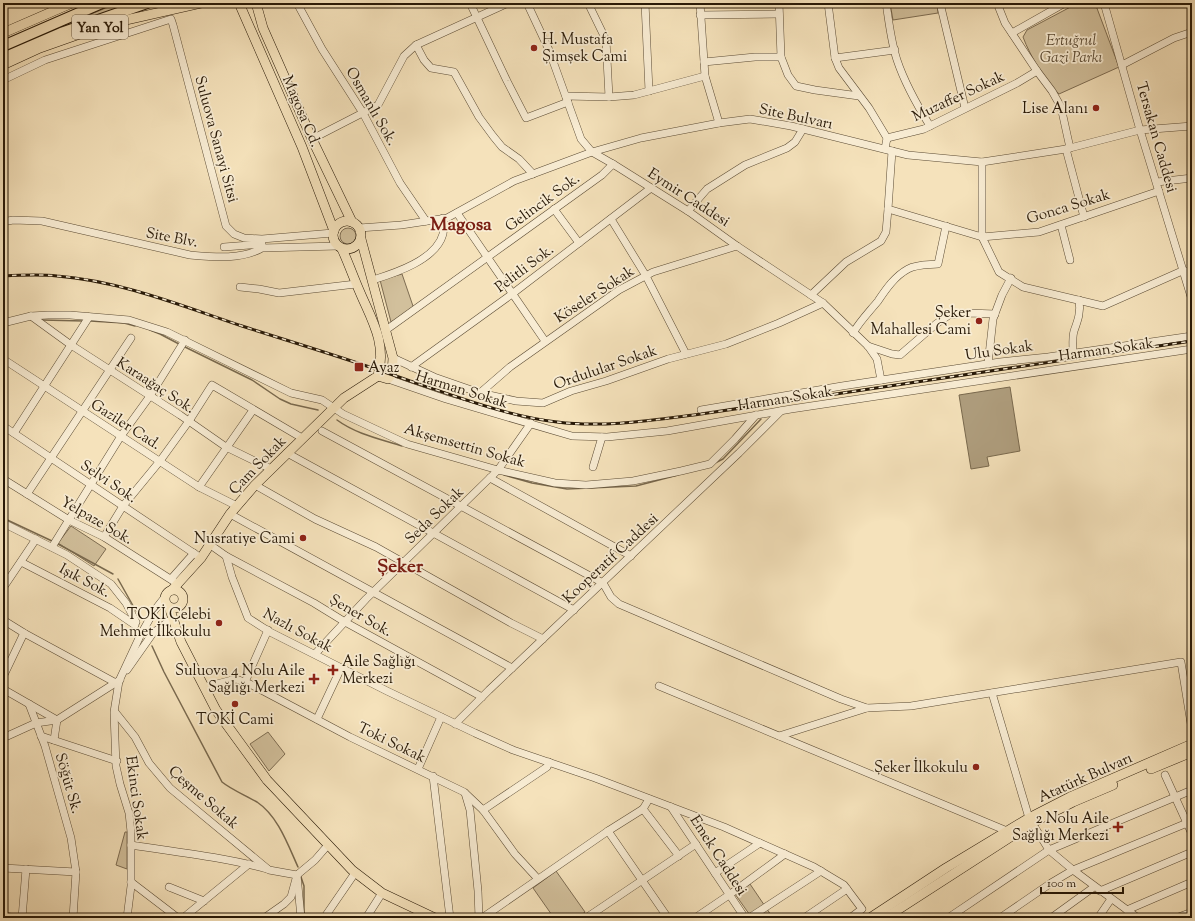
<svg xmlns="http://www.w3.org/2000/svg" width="1195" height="921" viewBox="0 0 1195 921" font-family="'Sorts Mill Goudy',serif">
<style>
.green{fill:#d2c09c;stroke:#7d6c52}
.water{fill:#af9e7e;stroke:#79694e}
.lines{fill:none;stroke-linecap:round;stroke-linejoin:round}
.stream{stroke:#79694e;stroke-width:1.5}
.minor-casing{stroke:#5b4b34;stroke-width:8}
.major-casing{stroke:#281907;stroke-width:10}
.highway-casing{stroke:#281907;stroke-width:12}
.minor{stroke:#f8ecd3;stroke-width:7}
.major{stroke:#f5e2bb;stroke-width:9}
.highway{stroke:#f5e2bb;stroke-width:10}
.rail-casing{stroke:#281907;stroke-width:3}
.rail{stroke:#f8ecd3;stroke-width:1.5;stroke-dasharray:4.5;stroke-linecap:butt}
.poi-dot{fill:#8f2418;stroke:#f8ecd3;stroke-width:1.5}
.labels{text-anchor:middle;stroke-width:3.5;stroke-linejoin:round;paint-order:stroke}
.shield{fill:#f8ecd3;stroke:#665844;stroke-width:1}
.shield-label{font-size:14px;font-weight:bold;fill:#281907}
.poi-label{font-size:15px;fill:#281907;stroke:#f8ecd3;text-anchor:end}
.park-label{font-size:15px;font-style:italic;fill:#5b4b34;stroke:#f8ecd3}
.street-label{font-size:15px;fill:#281907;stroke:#f8ecd3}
.district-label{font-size:19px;font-weight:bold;fill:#7a1f14;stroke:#f8ecd3}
</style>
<rect width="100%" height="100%" fill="#f5e2bb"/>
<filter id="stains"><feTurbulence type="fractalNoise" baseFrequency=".005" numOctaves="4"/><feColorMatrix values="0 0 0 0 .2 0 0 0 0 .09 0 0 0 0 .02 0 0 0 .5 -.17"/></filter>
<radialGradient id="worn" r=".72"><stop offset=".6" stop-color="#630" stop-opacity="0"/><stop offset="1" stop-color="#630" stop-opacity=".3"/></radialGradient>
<g class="green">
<path d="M118,3h17l-132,51v-4l3,-1z"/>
<path d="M890,3h47l1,10 -45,7z"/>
<path d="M1078,3h17l24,64 -60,27c-14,-14 -29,-38 -36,-57l4,-7z"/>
<circle cx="348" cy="236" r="8"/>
<path d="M402,274l12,35 -23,13 -11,-42z"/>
<path d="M71,526l35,23 -12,17 -36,-23z"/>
<path d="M268,732l17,22 -16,17 -19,-27z"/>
<path d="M125,832h2v37l-11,-4z"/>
<path d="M556,871l29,41 -8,6h-23l-21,-30z"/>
<path d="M750,884l23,34h-21l-17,-24z"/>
</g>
<path class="water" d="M1010,387l10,64 -33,6 2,9 -18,3 -12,-74z"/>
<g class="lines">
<g class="stream">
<path d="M42,320l42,1"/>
<path d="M90,321l34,2 11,3"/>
<path d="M150,330l10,4 19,10"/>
<path d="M185,347l67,33 28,19 11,5 27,6"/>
<path d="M337,420c19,14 43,19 65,26"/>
<path d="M715,463l8,-4 38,-40"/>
<path d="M504,475l28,8 35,6 69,-3 42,-11"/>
<path d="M3,518l49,23"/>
<path d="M58,544l55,30"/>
<path d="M118,579l18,32"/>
<path d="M152,646l12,26 58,110c10,8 23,13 35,20 21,14 31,43 41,65"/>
<path d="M300,874l4,12v28"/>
</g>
<defs>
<g id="minor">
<path d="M297,3l25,46 41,64 37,70 26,38"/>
<path d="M470,3l37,78 19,37 42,-16"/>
<path d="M527,3l22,47 32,89 11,13 21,12 75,47 49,35 86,57 45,43 9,13 4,21"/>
<path d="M588,3l18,37 3,57"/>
<path d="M645,3l4,88"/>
<path d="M700,3l5,73 14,47"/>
<path d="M779,3l2,54"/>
<path d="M828,3l7,55 4,10 30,40 18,30 -2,11"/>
<path d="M886,3c3,19 5,39 11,57 8,24 20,45 33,66"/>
<path d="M940,3l25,105"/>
<path d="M997,3l8,20 32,48 15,20 9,16 9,41"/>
<path d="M1104,3l36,127 52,170"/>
<path d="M700,15l79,-1"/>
<path d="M1012,33l53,-30"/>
<path d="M416,45l8,15 7,8 23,4 25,45 14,19 9,11 17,12 14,15"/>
<path d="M835,58l60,-8"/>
<path d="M704,62l51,-5h26l7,18 8,11 19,4 44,6"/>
<path d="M1122,65l52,-27 18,-6"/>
<path d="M3,80l42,-20 126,-41 2,6 53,201 8,8 10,4 18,1 71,-6"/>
<path d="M566,96l43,1 25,-2 71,-19"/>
<path d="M887,138l37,-9 93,-46 20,-12"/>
<path d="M312,139l66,-34 26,-49 12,-11 92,-42"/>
<path d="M1066,149l18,68"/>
<path d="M892,151l-4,58 94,28 17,35 24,15 80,19 79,-35h10"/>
<path d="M982,162v75l57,-5 120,-41"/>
<path d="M1157,182l35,-4"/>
<path d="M554,209l25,34"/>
<path d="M688,211l19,-22 38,-24 42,-17 8,-6 8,-13"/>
<path d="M457,213l88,128"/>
<path d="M611,219l35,57 40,78"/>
<path d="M3,222l10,-2 29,1 148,34c23,2 52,5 72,-7l76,-2"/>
<path d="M1061,225l9,35"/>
<path d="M359,228l42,-3 46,-7 67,-37 78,-29 49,-14 78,-15 31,-4 41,7 117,29 74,7 84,-13 74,-19 52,-4"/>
<path d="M224,247l38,-3"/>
<path d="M373,280c22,-7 63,-20 70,-46 1,-5 0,-11 0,-16"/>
<path d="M240,287l19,2 20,4 77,-9"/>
<path d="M811,295l35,-33 35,-21 5,-9 2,-23"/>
<path d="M31,316l40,29 109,70 46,32 45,22"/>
<path d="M3,323l28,-7 17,-1h22l59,5 38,12 124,61 31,7 21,14 64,30 91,26 57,13 31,2 47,-4 48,-10 29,-7 25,-25 21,-24"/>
<path d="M386,330l216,-155 11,-11"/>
<path d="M853,333c7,-12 16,-21 25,-32 8,-12 17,-25 30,-32 9,-5 20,-4 30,-5l8,-38"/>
<path d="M868,346l24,8 8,1 36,-31 13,-9 19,-2 27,1"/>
<path d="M1073,353c0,-7 -1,-15 1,-22 4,-11 7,-19 5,-31"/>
<path d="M393,358l41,19 46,16 36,8 27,2 28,-12 35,-10 62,-22 58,-15 53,-21 44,-20"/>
<path d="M3,359l196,128 38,19"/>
<path d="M988,364l5,-45 9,-24 9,-17"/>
<path d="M411,367l101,-73 139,-106"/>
<path d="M388,379l58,20 126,37 35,1 60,-6 124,-22 401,-60"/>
<path d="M480,393l30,-26 109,-77 34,-18 84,-26"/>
<path d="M701,410l141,-24 158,-24 48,-5 144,-21"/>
<path d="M3,426l198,132"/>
<path d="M322,431l281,152 8,14 8,7 222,95 26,9 44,-2 270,-44 11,68"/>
<path d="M14,433l75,-116"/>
<path d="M287,453c95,53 191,105 287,157"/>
<path d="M593,467l9,-30"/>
<path d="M490,478l141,78"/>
<path d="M3,479l66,41 35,17 74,47"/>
<path d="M255,485l60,34 61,28 135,76 32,16"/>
<path d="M199,487l54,-77"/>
<path d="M27,494l104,-156"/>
<path d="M230,514l282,154"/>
<path d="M3,523l64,32 44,29 15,19 10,19"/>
<path d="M104,537l19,-31 37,-45 29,-40 23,-36 90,53"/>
<path d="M209,544l17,12 6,21 16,41 22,14 117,59 88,42 38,17 82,28 129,49 90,40 30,18 18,24 -12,9"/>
<path d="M52,547l69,-111 29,-40 35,-56"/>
<path d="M226,556l88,47 31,19 137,75"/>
<path d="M21,562l89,46 25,17"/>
<path d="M171,579l23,-26"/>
<path d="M3,588l33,-49"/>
<path d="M3,620l21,13 92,50"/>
<path d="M315,654l51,-55 132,-129 33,-47"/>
<path d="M127,670l26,-37 20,-15"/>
<path d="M3,677l21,-44"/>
<path d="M245,682l23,-52"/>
<path d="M659,686l348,145"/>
<path d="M205,687l31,-8 14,5 100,53 114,55 19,18 32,44 23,25"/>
<path d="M3,689l54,31 -3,20"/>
<path d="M992,693l37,125 20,32 24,20 65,48"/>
<path d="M29,704l16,42 26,92 5,34 -3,46"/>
<path d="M115,712l20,25 14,26 21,25 99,82 28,5 4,43"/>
<path d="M317,719l24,-51"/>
<path d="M455,724l34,-34 250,-237 42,-42"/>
<path d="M41,736l76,25"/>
<path d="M779,736l88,-28"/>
<path d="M3,738l33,-15 21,-3 63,-40"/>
<path d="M418,769l23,-52"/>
<path d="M1165,775l27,59"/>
<path d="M433,776l17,142"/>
<path d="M465,793l5,17 8,81 1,27"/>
<path d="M671,807l74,111"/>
<path d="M643,809l36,47"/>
<path d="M483,810l64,-43 2,-5"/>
<path d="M608,831l60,87"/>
<path d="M131,845c45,7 92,12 136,24"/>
<path d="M3,868l73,4"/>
<path d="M715,873l45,-30"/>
<path d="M131,882l47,36"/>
<path d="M169,887l35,14"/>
<path d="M1100,891l92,-39"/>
<path d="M1127,910l65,-28"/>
<path d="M3,916l16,2"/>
<path d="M22,918l4,-49"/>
<path d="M127,918l4,-32v-54l-2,-19 -9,-29 -4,-18 -2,-54 5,-31 21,-45 14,-25 11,-14"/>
<path d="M183,918l66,-54"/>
<path d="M264,918l20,-14 7,-7 6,-22 18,-15 13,-15"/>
<path d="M324,918l31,-45"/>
<path d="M366,918l16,-25"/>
<path d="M482,918l126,-87 35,-22 6,-10"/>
<path d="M586,918l110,-74"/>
<path d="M695,918l34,-23 56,-41"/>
<path d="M749,918l72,-47"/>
<path d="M804,918l43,-29"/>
<path d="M948,918l101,-68 143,-60"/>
<path d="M1000,918l51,-35 22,-13 119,-49"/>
<path d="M1051,918l43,-31"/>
<path d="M1098,918l13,-19"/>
<path d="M1176,918l16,-6"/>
</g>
<g id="major">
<path d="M239,3l63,144 32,84"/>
<path d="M256,3l7,25 49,111 40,83"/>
<path d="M3,33l69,-30"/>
<path d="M3,65l37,-17 68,-24 93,-21"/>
<circle cx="347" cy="235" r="14"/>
<path d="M361,239l32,119 -1,16 -4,5 -10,-3"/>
<path d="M342,249c6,13 11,27 17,41 12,29 28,52 19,86"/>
<circle cx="174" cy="599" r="9"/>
<path d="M172,590l29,-32 29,-44 25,-29 89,-87 34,-22"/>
<path d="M169,607l12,35 35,68 51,70 85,90 30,23 53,25"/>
<path d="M1151,769l41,-17"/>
<path d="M870,918l76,-50 83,-50 41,-21 122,-53"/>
<path d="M885,918l147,-95 41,-21 40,-17"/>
</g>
<g id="highway">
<path d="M3,46l99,-43"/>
<path d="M3,58l58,-25 86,-30"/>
</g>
</defs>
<use href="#minor" class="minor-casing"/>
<use href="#major" class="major-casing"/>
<use href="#highway" class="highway-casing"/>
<use href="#minor" class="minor"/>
<use href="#major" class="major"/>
<use href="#highway" class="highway"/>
<defs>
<path id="rail" d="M3,276c18,-1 36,-2 54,0 64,5 125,30 185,50 56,18 113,35 168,55 48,16 97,35 147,41 47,6 96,-2 144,-8l491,-73"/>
</defs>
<use href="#rail" class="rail-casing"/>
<use href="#rail" class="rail"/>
</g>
<g class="poi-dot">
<circle cx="534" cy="48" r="4"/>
<circle cx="1096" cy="108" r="4"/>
<circle cx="979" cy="321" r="4"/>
<rect x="354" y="362" width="10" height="10" rx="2"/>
<circle cx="303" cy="538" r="4"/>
<circle cx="219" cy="623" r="4"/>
<path d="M331 664h4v4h4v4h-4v4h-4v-4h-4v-4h4z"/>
<path d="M312 673h4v4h4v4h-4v4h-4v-4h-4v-4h4z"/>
<circle cx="235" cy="704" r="4"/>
<circle cx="976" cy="767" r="4"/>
<path d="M1116 821h4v4h4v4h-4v4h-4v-4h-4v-4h4z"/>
</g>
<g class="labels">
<rect class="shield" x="72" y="15" width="56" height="24" rx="3"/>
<g class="shield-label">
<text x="100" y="32">Yan Yol</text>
</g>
<g class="poi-label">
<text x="542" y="44" text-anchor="start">H. Mustafa<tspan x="542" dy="17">Şimşek Cami</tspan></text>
<text x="1088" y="113">Lise Alanı</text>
<text x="971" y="317">Şeker<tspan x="971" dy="17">Mahallesi Cami</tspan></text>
<text x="368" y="372" text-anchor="start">Ayaz</text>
<text x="295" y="543">Nusratiye Cami</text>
<text x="211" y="619">TOKİ Çelebi<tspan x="211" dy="17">Mehmet İlkokulu</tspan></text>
<text x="342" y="666" text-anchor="start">Aile Sağlığı<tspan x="342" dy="17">Merkezi</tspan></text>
<text x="305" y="675">Suluova 4 Nolu Aile<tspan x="305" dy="17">Sağlığı Merkezi</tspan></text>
<text x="235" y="724" text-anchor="middle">TOKİ Cami</text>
<text x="968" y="772">Şeker İlkokulu</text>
<text x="1109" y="823">2 Nolu Aile<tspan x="1109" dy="17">Sağlığı Merkezi</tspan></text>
</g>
<g class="park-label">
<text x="1071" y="45">Ertuğrul<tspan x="1071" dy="17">Gazi Parkı</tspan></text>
</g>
<g class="street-label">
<text transform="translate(958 96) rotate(-25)" y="5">Muzaffer Sokak</text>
<text transform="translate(372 106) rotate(60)" y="5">Osmanlı Sok.</text>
<text transform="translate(302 111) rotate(67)" y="5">Magosa Cd.</text>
<text transform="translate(796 116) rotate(12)" y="5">Site Bulvarı</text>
<text transform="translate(1157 137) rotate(74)" y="5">Tersakan Caddesi</text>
<text transform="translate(217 139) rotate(75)" y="5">Suluova Sanayi Sitsi</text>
<text transform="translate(689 197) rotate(33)" y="5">Eymir Caddesi</text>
<text transform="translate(542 202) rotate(-36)" y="5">Gelincik Sok.</text>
<text transform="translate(1068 206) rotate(-17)" y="5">Gonca Sokak</text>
<text transform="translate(172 237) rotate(11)" y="5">Site Blv.</text>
<text transform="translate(524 268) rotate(-37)" y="5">Pelitli Sok.</text>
<text transform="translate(594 294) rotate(-33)" y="5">Köseler Sokak</text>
<text transform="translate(1106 349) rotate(-8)" y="5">Harman Sokak</text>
<text transform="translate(999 350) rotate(-8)" y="5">Ulu Sokak</text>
<text transform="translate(605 367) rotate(-19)" y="5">Ordulular Sokak</text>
<text transform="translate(156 385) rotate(33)" y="5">Karaağaç Sok.</text>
<text transform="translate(462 389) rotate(17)" y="5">Harman Sokak</text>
<text transform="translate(785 398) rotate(-9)" y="5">Harman Sokak</text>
<text transform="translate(126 424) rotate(33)" y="5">Gaziler Cad.</text>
<text transform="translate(465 445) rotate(16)" y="5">Akşemsettin Sokak</text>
<text transform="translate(257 465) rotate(-46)" y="5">Çam Sokak</text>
<text transform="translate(109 481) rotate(34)" y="5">Selvi Sok.</text>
<text transform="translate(434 515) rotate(-44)" y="5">Seda Sokak</text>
<text transform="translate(97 520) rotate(30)" y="5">Yelpaze Sok.</text>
<text transform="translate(610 558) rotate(-43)" y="5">Kooperatif Caddesi</text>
<text transform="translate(85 580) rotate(28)" y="5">Işık Sok.</text>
<text transform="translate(361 615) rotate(30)" y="5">Şener Sok.</text>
<text transform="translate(298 630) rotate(28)" y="5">Nazlı Sokak</text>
<text transform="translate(392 742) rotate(26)" y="5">Toki Sokak</text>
<text transform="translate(1085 777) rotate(-24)" y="5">Atatürk Bulvarı</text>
<text transform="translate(69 783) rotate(74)" y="5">Söğüt Sk.</text>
<text transform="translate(204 797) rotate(41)" y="5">Çeşme Sokak</text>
<text transform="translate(137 798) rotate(82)" y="5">Ekinci Sokak</text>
<text transform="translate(719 855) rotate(57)" y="5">Emek Caddesi</text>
</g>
<g class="district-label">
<text x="461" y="230">Magosa</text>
<text x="400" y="572">Şeker</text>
</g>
</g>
<rect width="1195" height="921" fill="none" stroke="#f5e2bb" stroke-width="16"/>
<rect x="4" y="4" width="1187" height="913" fill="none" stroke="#281907" stroke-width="2"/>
<rect x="8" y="8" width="1179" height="905" fill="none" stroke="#281907"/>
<path d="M1041 887v6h82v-6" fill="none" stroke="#281907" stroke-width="2"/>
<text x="1047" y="887" font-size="12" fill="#281907" stroke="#f8ecd3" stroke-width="3" paint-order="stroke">100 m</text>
<rect width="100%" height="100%" filter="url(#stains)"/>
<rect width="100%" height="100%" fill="url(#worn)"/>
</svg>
